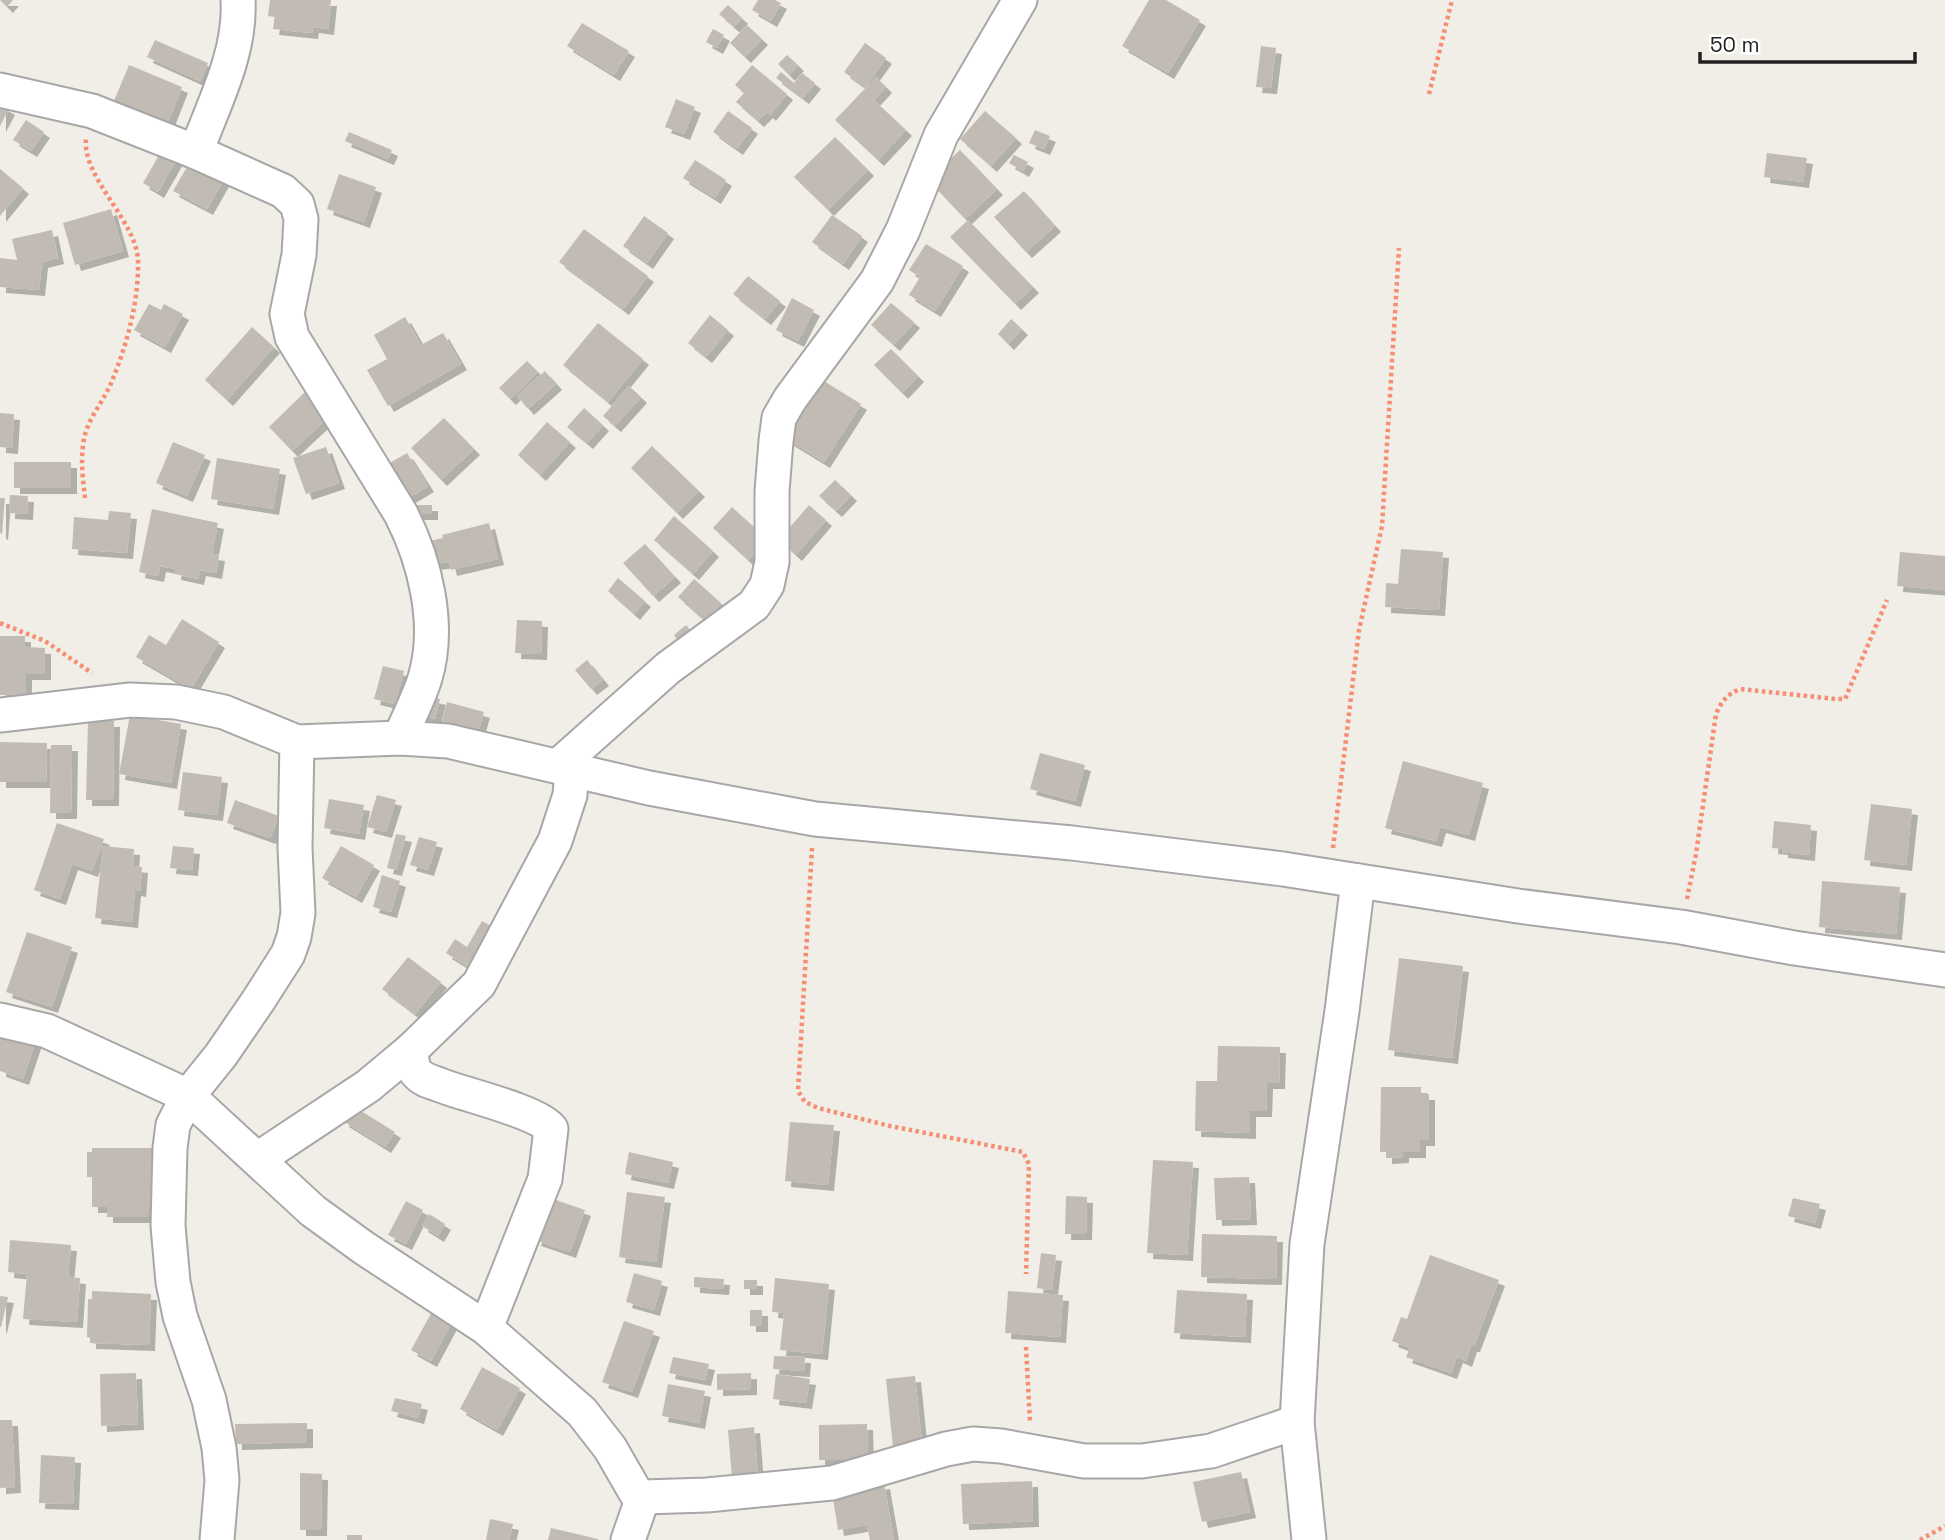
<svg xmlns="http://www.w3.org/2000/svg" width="1945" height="1540" viewBox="0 0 1945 1540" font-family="'Space Grotesk',sans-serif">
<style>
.building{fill:#c1bbb3;filter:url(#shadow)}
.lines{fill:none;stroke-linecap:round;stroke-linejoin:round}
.street-casing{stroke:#a7a7a7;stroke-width:37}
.path{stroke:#f78d72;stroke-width:4.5;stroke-dasharray:3.5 3.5;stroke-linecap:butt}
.street{stroke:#fff;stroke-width:33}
</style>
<defs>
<filter id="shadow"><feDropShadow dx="6" dy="6" stdDeviation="0" flood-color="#0004"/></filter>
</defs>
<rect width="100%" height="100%" fill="#f0eee7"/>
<g class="building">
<path d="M0,0h13l-6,7z"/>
<path d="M270,0h61l-3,29 -15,-2 -1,6 -39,-4 2,-12 -7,-1z"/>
<path d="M758,0h17l6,3 -10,18 -19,-11z"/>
<path d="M1149,0h17l34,20 -32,53 -46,-27z"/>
<path d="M728,5l14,13 -8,9 -15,-13z"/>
<path d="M582,23l47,28 -15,24 -47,-29z"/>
<path d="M747,25l15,14 -17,18 -15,-14z"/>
<path d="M713,29l11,6 -7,13 -11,-6z"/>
<path d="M155,40l53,23 -8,18 -53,-24z"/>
<path d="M865,43l21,15 -21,29 -21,-15z"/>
<path d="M1261,46l15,2 -5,40 -15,-1z"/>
<path d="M787,55l11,10 -9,10 -11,-11z"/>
<path d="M129,65l53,22 -17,43 -54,-22z"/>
<path d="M752,65l35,29 -17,21 -3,-3 -9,9 -22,-19 8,-9 -9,-8z"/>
<path d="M781,72l13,11 8,-10 13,10 -12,15 -27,-20z"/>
<path d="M876,77l10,10 -12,13 32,30 -28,30 -43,-40z"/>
<path d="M676,99l19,8 -11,27 -19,-7z"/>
<path d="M0,104l9,5 -9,17z"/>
<path d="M728,111l24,17 -15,21 -24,-17z"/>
<path d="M985,111l31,27 -25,28 -31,-27z"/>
<path d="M26,120l18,12 -13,19 -18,-11z"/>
<path d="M1035,130l15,6 -6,13 -15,-6z"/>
<path d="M349,132l43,18 -4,9 -43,-18z"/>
<path d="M835,137l33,33 -40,40 -34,-33z"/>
<path d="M163,148l15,9 -20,35 -15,-9z"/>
<path d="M960,150l37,39 -32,30 -37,-39z"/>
<path d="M1767,153l40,5 -4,24 -39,-5z"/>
<path d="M1014,155l14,7 -5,9 -14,-8z"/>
<path d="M191,160l33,19 -17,30 -34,-18z"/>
<path d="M695,160l31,20 -11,18 -32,-20z"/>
<path d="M0,169l23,19 -23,28z"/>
<path d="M339,174l37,13 -12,35 -37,-13z"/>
<path d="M1024,191l31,35 -29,26 -32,-35z"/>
<path d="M111,209l12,42 -48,14 -12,-42z"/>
<path d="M832,215l30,21 -19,28 -31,-22z"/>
<path d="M644,216l24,17 -21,30 -24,-17z"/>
<path d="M968,220l65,67 -18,17 -65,-67z"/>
<path d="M584,229l64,47 -25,33 -64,-47z"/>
<path d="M52,230l6,28 -16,4 -3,28 -39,-3v-29l17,2 -5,-21z"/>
<path d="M926,244l37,22 -28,45 -26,-16 11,-18 -11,-7z"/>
<path d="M748,276l32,25 -15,18 -32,-25z"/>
<path d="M792,298l22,12 -16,31 -22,-11z"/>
<path d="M891,303l23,19 -20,23 -23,-20z"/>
<path d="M149,304l12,6 3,-6 19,10 -18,33 -31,-17z"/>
<path d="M710,315l18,15 -22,27 -18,-14z"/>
<path d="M405,317l16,28 22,-12 18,31 -73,42 -21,-36 20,-11 -13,-24z"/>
<path d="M1011,319l11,10 -14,15 -10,-10z"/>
<path d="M598,323l45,36 -35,43 -45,-37z"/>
<path d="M252,327l22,20 -47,53 -22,-20z"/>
<path d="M891,349l27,27 -16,17 -28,-28z"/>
<path d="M527,361l11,11 -28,27 -11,-11z"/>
<path d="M545,371l11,13 -28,25 -11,-13z"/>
<path d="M819,378l42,26 -37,58 -41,-25z"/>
<path d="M312,385l24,25 -44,41 -23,-24z"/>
<path d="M629,386l12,11 -26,29 -12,-10z"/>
<path d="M584,408l19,17 -16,18 -20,-16z"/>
<path d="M0,413l14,1 -2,34 -12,-1z"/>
<path d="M444,418l30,31 -33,31 -30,-32z"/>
<path d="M547,422l23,20 -30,33 -22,-20z"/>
<path d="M173,442l32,13 -18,41 -31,-13z"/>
<path d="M652,446l47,45 -22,22 -46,-45z"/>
<path d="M326,447l13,36 -33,11 -13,-36z"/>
<path d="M407,453l21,33 -20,12 -20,-34z"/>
<path d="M217,458l63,11 -7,40 -62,-10z"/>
<rect x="14" y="462" width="57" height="26"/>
<path d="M835,480l16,15 -15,16 -17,-15z"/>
<path d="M10,495l18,1 -1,18 -18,-1z"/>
<path d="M0,498h5l-3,36 -2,-1z"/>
<rect x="416" y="505" width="16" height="9"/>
<path d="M809,505l17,15 -30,35 -17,-15z"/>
<path d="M732,507l35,32 -19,21 -35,-32z"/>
<path d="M152,509l66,14 -6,31 7,1 -3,18 -16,-3 -2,9 -23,-5 1,-5 -16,-3 -2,10 -19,-4z"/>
<path d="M109,511l22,2 -4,40 -55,-4 2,-32 34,3z"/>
<path d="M674,516l39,35 -20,23 -39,-34z"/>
<path d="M489,523l9,36 -47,11 -2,-8 -15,2 -4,-23 13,-3 -1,-3z"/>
<path d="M645,544l30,33 -22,19 -30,-33z"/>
<path d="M1401,549l42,3 -4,58 -54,-3 1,-24 12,1z"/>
<path d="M1900,552l45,4v34l-48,-4z"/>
<path d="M618,578l27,23 -11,13 -26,-23z"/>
<path d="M694,579l27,24 -16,18 -27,-24z"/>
<path d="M182,619l37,23 -28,47 -55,-32 13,-22 17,10z"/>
<path d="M517,620l25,1 -1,33 -26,-1z"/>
<path d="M686,625l5,6 -13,10 -4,-6z"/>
<path d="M0,636h25v11l20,1v26h-19v21h-26z"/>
<path d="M587,660l16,20 -12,9 -16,-19z"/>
<path d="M383,666l21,5 -9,33 -21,-5z"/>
<path d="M427,696l13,3 -5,20 -14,-3z"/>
<path d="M447,702l37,10 -7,24 -36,-10z"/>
<path d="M130,715l51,9 -10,59 -52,-9z"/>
<path d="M88,721h26l-1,79h-27z"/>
<path d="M0,742l47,1 -1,39h-46z"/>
<path d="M51,745h21l-1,68h-21z"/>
<path d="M1040,753l45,12 -10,36 -45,-12z"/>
<path d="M1403,761l80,22 -14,52 -29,-8 -4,14 -51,-13z"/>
<path d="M183,772l39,5 -5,38 -39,-5z"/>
<path d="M377,795l19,5 -10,32 -19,-5z"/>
<path d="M329,799l35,6 -5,29 -35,-6z"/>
<path d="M235,800l44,16 -9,22 -43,-15z"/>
<path d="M1871,804l41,5 -6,56 -42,-5z"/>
<path d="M1774,821l37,4 -2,30 -27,-3v-3l-10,-1z"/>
<path d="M57,823l47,16 -12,32 -20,-7 -12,35 -26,-9z"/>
<path d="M396,834l10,2 -10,34 -9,-2z"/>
<path d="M419,837l18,5 -9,28 -18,-5z"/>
<path d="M103,846l31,3 -1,17 9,1 -2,24 -5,-1 -3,32 -37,-4z"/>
<path d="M173,846l21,2 -2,22 -22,-2z"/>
<path d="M341,846l33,19 -18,32 -34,-19z"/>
<path d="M382,875l18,6 -9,31 -18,-5z"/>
<path d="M1822,881l78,6 -4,47 -77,-7z"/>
<path d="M482,921l17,9 -26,40 -27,-17 9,-14 12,8z"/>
<path d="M27,932l45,15 -20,60 -46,-15z"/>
<path d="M408,957l33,25 -26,32 -33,-25z"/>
<path d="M1399,958l64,8 -11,92 -64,-8z"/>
<path d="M0,1028l36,12 -13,39 -23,-8z"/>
<path d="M1218,1046l62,1 -1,36h-12l-1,28h-16v22l-55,-2 1,-50h21z"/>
<path d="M1381,1087h40v7h8v46h-9v12h-17v5l-17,1v-6h-6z"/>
<path d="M353,1106l42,26 -10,15 -42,-26z"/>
<path d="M790,1122l44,3 -6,60 -43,-4z"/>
<path d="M92,1148h62v59h-5v10h-42v-10h-15v-30h-5v-25h5z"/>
<path d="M629,1152l44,10 -5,21 -43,-9z"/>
<path d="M1153,1160l40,2 -6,93 -40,-2z"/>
<path d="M1249,1177l2,42 -35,1 -2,-42z"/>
<path d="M627,1192l38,5 -9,65 -37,-5z"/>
<path d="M1066,1196l21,1 -1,37h-21z"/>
<path d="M550,1198l35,12 -15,42 -35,-12z"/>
<path d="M1793,1198l27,6 -5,19 -27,-7z"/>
<path d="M406,1201l17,9 -17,34 -18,-9z"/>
<path d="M429,1214l16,10 -7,12 -16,-10z"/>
<path d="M1202,1234l75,2 -1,43 -75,-2z"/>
<path d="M10,1240l61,5 -3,32 12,1 -3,44 -54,-3 4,-45 -19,-2z"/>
<path d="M1041,1253l15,2 -4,35 -15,-2z"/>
<path d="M1430,1255l69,25 -25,66h-3l-5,15 -9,-4 -6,16 -45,-16 4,-9 -18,-7 9,-24 6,2z"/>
<path d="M634,1273l28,8 -8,29 -28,-8z"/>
<path d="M694,1277l30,2 -1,10 -29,-2z"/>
<path d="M775,1278l54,6 -7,70 -42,-4 4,-37 -12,-1z"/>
<rect x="744" y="1280" width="13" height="9"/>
<path d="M1177,1290l70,4 -2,43 -71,-4z"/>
<path d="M92,1291l59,3 -2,51 -59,-2v-5l-3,-1 1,-38h4z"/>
<path d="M1008,1291l55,4 -3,42 -55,-4z"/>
<path d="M0,1296l8,1 -7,30h-1z"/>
<path d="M434,1308l20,10 -23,43 -20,-11z"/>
<rect x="750" y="1310" width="12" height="16"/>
<path d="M624,1321l30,10 -22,61 -30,-10z"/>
<path d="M774,1356l31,1 -1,14 -31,-2z"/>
<path d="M673,1357l36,7 -4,16 -36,-7z"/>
<path d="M482,1367l38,21 -23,42 -37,-21z"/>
<path d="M136,1373l2,51 -37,2 -1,-52z"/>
<path d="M751,1373v16l-34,1v-16z"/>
<path d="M776,1374l34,5 -4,24 -33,-4z"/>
<path d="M915,1376l7,68 -29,4 -7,-69z"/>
<path d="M668,1384l37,7 -6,32 -37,-7z"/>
<path d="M395,1398l27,6 -4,14 -27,-7z"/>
<path d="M0,1420h12l3,67 -15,1z"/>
<path d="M307,1423v19l-71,2 -1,-20z"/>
<path d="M867,1424l1,36h-49v-35z"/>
<path d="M754,1427l4,49 -26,2 -4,-48z"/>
<path d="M41,1455l34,2 -2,47 -34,-1z"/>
<path d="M1241,1472l9,40 -48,10 -9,-40z"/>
<path d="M300,1473l22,1 -1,56h-21z"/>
<path d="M1032,1481l1,40 -70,3 -2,-40z"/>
<path d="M884,1483l10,57h-24l-3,-15 -29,5 -6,-38z"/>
<path d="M490,1519l23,5 -4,16h-23z"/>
<path d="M551,1528l47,11v1h-50z"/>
<rect x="347" y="1535" width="15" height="5"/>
</g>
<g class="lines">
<defs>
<g id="street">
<path d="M0,90l92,21 104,41 87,39 14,13 4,15 -2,36 -12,59 5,23 109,177c24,47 40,111 24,164 -6,20 -17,40 -25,60"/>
<path d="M196,152c18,-49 45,-99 42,-152"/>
<path d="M0,715l130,-15 46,2 48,10 73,30 103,-4 48,3 201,47 166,31 257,24 211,26 235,37 163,21 113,21 151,22"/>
<path d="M558,766l110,-98 86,-63 13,-20 5,-23v-71l4,-50 3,-23 11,-19 87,-118 26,-51 38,-95 79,-135"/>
<path d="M0,1020l47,11 141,65 125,115 51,37 122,80 96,84 28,36 26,45 7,4 64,-2 125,-12 114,-34 27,-5 28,2 83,15h58l69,-10 86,-29"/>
<path d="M410,1051c2,7 2,15 6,21 6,8 16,10 24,13 25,10 97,26 111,44l-6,50 -59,149"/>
<path d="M258,1159l110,-73 42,-35 69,-67 76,-143 15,-46 2,-26"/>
<path d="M217,1540l5,-60 -3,-32 -10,-48 -29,-84 -7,-34 -5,-56 2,-78 3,-23 15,-29 33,-41 37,-54 30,-47 6,-17 4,-24 -3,-65 2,-106"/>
<path d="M628,1540l15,-43"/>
<path d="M1309,1540l-12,-118 10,-178 35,-233 16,-130"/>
</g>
</defs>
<use href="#street" class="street-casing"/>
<g class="path">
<path d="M1429,94l23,-94"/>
<path d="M85,498c-2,-19 -5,-39 -1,-59 4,-21 20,-38 28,-58 15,-37 27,-80 26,-120 -1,-40 -56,-83 -52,-122"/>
<path d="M0,623l45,18 47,32"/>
<path d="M812,848l-14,243 7,11 13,6 72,18 133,26 6,12 -3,110"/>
<path d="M1333,848l26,-218 23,-104 17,-278"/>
<path d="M1687,899l9,-45 20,-140c6,-14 11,-19 24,-25l96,10h9l42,-99"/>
<path d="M1026,1347l4,75"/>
<path d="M1920,1540l25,-14"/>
</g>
<use href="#street" class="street"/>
</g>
<path d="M1700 52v10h215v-10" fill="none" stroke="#202020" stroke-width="3.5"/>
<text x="1710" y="52" font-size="21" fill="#202020" stroke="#ffffff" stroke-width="5" paint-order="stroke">50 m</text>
</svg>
